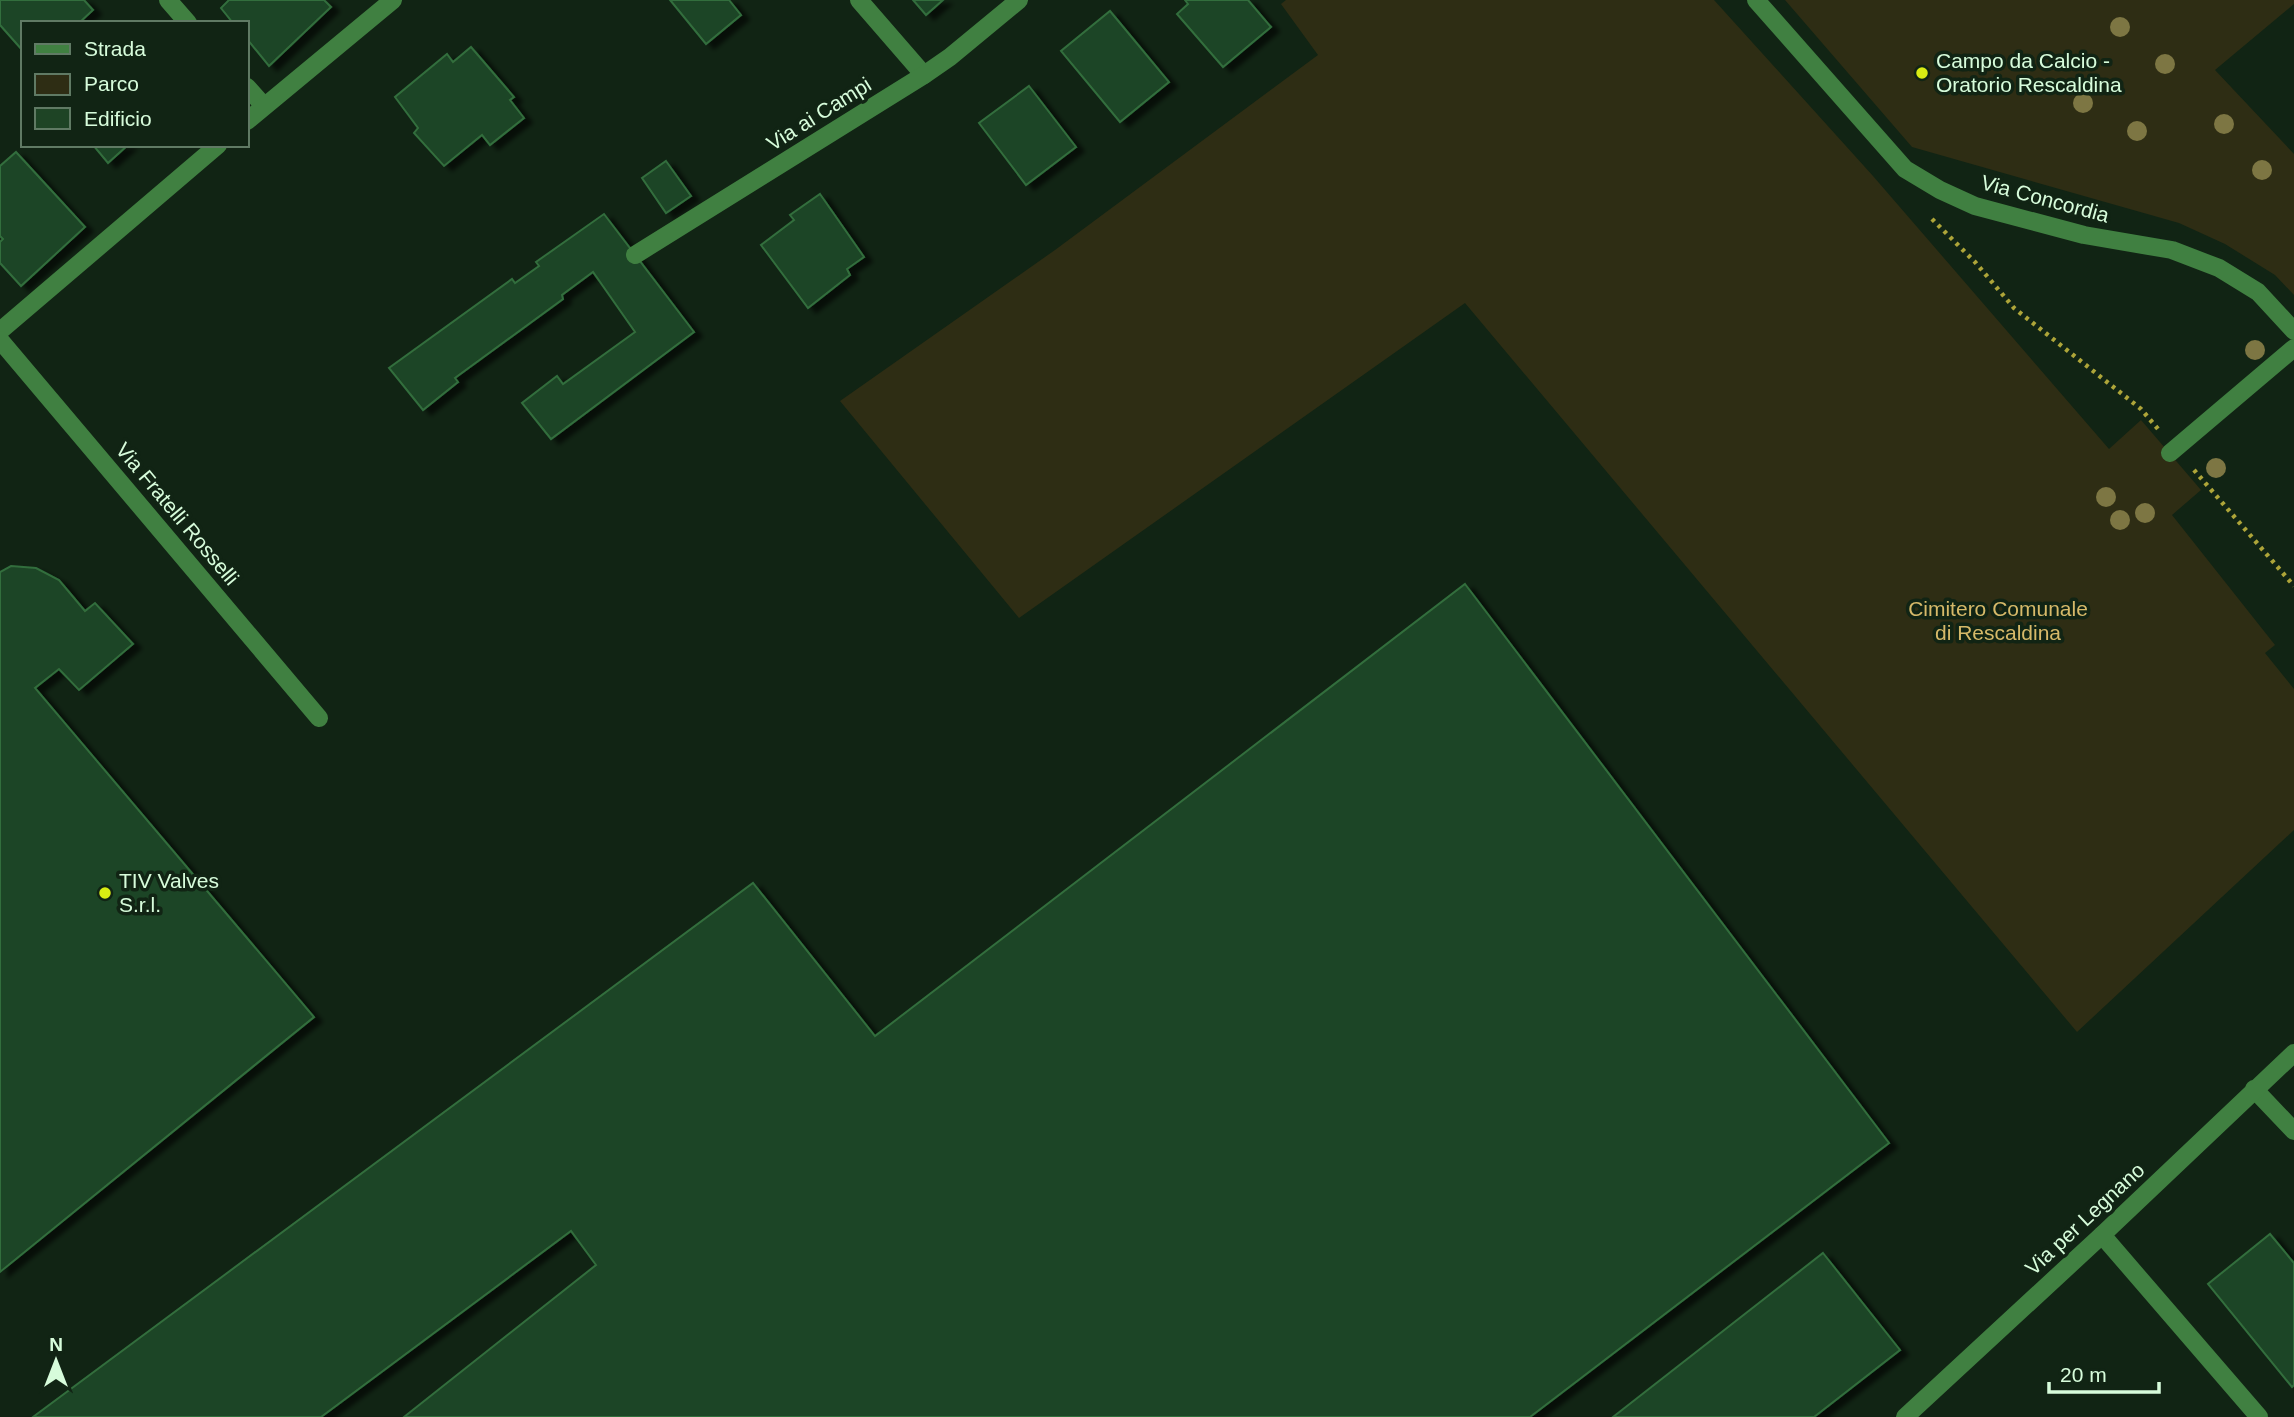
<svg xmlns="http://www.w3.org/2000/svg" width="2294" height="1417" viewBox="0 0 2294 1417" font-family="Arial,sans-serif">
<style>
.green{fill:#2e2d14}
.building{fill:#1e4425;stroke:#326e3d;stroke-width:2;filter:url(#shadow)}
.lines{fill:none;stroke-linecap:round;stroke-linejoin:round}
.path{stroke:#aea539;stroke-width:4.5;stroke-dasharray:3.5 5;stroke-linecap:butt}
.minor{stroke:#408041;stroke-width:18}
.tree{fill:#7d7643}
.poi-dot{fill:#d9ec13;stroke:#112414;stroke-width:2.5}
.labels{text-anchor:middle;stroke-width:7;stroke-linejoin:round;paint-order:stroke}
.poi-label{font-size:21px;fill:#d7fcdb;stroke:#112414;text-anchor:start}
.street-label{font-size:21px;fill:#d7fcdb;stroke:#112414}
.park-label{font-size:21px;fill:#d6b969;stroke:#112414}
</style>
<defs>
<filter id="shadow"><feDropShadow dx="8" dy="4.5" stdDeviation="2" flood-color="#0009"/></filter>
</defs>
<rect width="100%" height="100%" fill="#112414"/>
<g class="green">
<path d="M1286,0h428l159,176 236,273 32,-29 60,70 -29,25 103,130 -10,8 29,36v141l-217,202 -612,-729 -446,315 -179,-217 215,-151 263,-195 -37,-51z"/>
<path d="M1785,0h509v4l-79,66 79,84v141l-19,-20 -50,-31 -46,-21 -267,-76z"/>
</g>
<g class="building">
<path d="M0,0h84l9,10 -14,13h-56v28l-23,-26z"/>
<path d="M229,0h95l7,7 -62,59 -22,-27v-16h-14l-12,-15z"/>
<path d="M670,0h59l12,15 -35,29z"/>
<path d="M913,0h30l-17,15z"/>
<path d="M1185,0h63l23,27 -48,40 -46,-53 11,-10z"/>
<path d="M1110,11l59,71 -49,40 -59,-71z"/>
<path d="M471,47l43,50 -4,3 14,18 -34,27 -8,-10 -38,31 -30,-33 4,-5 -23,-31 52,-43 6,8z"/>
<path d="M1029,86l47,61 -50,38 -47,-62z"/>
<path d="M93,145h35l-20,18z"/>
<path d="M16,152l69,75 -64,59 -21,-23v-21l3,-3 -3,-3v-70z"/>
<path d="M666,161l25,35 -25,17 -24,-35z"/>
<path d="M820,194l44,63 -17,12 3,6 -42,33 -47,-63 33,-25 -4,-5z"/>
<path d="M604,214l90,118 -143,107 -29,-36 35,-27 6,8 72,-52 -42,-60 -31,23 1,4 -108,79 3,4 -35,28 -34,-42 123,-89 3,4 24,-17 -3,-4z"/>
<path d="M11,566l25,2 23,12 26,31 10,-8 38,41 -54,46 -20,-21 -24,19 279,329 -314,255v-700z"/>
<path d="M1465,584l424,559 -359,274h-1126l192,-152 -25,-34 -250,186h-288l720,-534 122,153z"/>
<path d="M2270,1234l24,29v122l-2,2 -84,-103z"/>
<path d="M1823,1253l77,97 -86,67h-201z"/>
</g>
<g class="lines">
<g class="path">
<path d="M1932,219l43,43 39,46 127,101 17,20"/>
<path d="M2194,470l100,116"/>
</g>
<g class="minor">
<path d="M168,0l20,23"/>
<path d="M859,0l65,75"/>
<path d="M1756,0l149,169 35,21 35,16 109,29 88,15 47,18 39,24 36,39"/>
<path d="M247,87l17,19"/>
<path d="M247,121l146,-121"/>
<path d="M635,255l289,-180 26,-18 69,-57"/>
<path d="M0,331l218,-186"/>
<path d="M0,340l319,378"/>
<path d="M2170,453l124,-105"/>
<path d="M2254,1089l40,42"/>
<path d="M2102,1235l157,182"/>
<path d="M1905,1417l197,-182 192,-182"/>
</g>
</g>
<g class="tree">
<circle cx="2120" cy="27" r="10"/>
<circle cx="2165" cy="64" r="10"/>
<circle cx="2083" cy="103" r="10"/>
<circle cx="2224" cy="124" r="10"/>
<circle cx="2137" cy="131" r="10"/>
<circle cx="2262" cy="170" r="10"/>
<circle cx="2255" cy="350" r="10"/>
<circle cx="2216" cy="468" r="10"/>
<circle cx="2106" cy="497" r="10"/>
<circle cx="2145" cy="513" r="10"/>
<circle cx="2120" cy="520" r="10"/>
</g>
<g class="poi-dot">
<circle cx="1922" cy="73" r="7"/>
<circle cx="105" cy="893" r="7"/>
</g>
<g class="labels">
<g class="poi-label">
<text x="1936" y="68">Campo da Calcio -<tspan x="1936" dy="24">Oratorio Rescaldina</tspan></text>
<text x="119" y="888">TIV Valves<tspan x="119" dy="24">S.r.l.</tspan></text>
</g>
<g class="street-label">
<text transform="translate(819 114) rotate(-32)" y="7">Via ai Campi</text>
<text transform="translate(2045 199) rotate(15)" y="7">Via Concordia</text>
<text transform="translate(177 514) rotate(50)" y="7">Via Fratelli Rosselli</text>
<text transform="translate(2085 1219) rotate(-43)" y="7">Via per Legnano</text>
</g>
<g class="park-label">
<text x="1998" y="616">Cimitero Comunale<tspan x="1998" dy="24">di Rescaldina</tspan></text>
</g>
</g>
<rect x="21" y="21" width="228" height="126" fill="#112414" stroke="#607a64" stroke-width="2"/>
<rect x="35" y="44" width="35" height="10" fill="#408041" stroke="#607a64" stroke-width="2"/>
<text x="84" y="56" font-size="21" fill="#d7fcdb">Strada</text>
<rect x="35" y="74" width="35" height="21" fill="#2e2d14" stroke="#607a64" stroke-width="2"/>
<text x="84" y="91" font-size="21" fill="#d7fcdb">Parco</text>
<rect x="35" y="108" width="35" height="21" fill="#1e4425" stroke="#607a64" stroke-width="2"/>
<text x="84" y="126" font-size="21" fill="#d7fcdb">Edificio</text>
<g transform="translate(56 1361)" stroke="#112414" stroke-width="5" paint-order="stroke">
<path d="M0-5L12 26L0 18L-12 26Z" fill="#d7fcdb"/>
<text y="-10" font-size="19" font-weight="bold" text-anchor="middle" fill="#d7fcdb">N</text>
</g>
<path d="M2049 1382v10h110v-10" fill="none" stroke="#d7fcdb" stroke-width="3.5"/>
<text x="2060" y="1382" font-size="21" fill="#d7fcdb" stroke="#112414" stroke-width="5" paint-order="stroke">20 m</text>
</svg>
